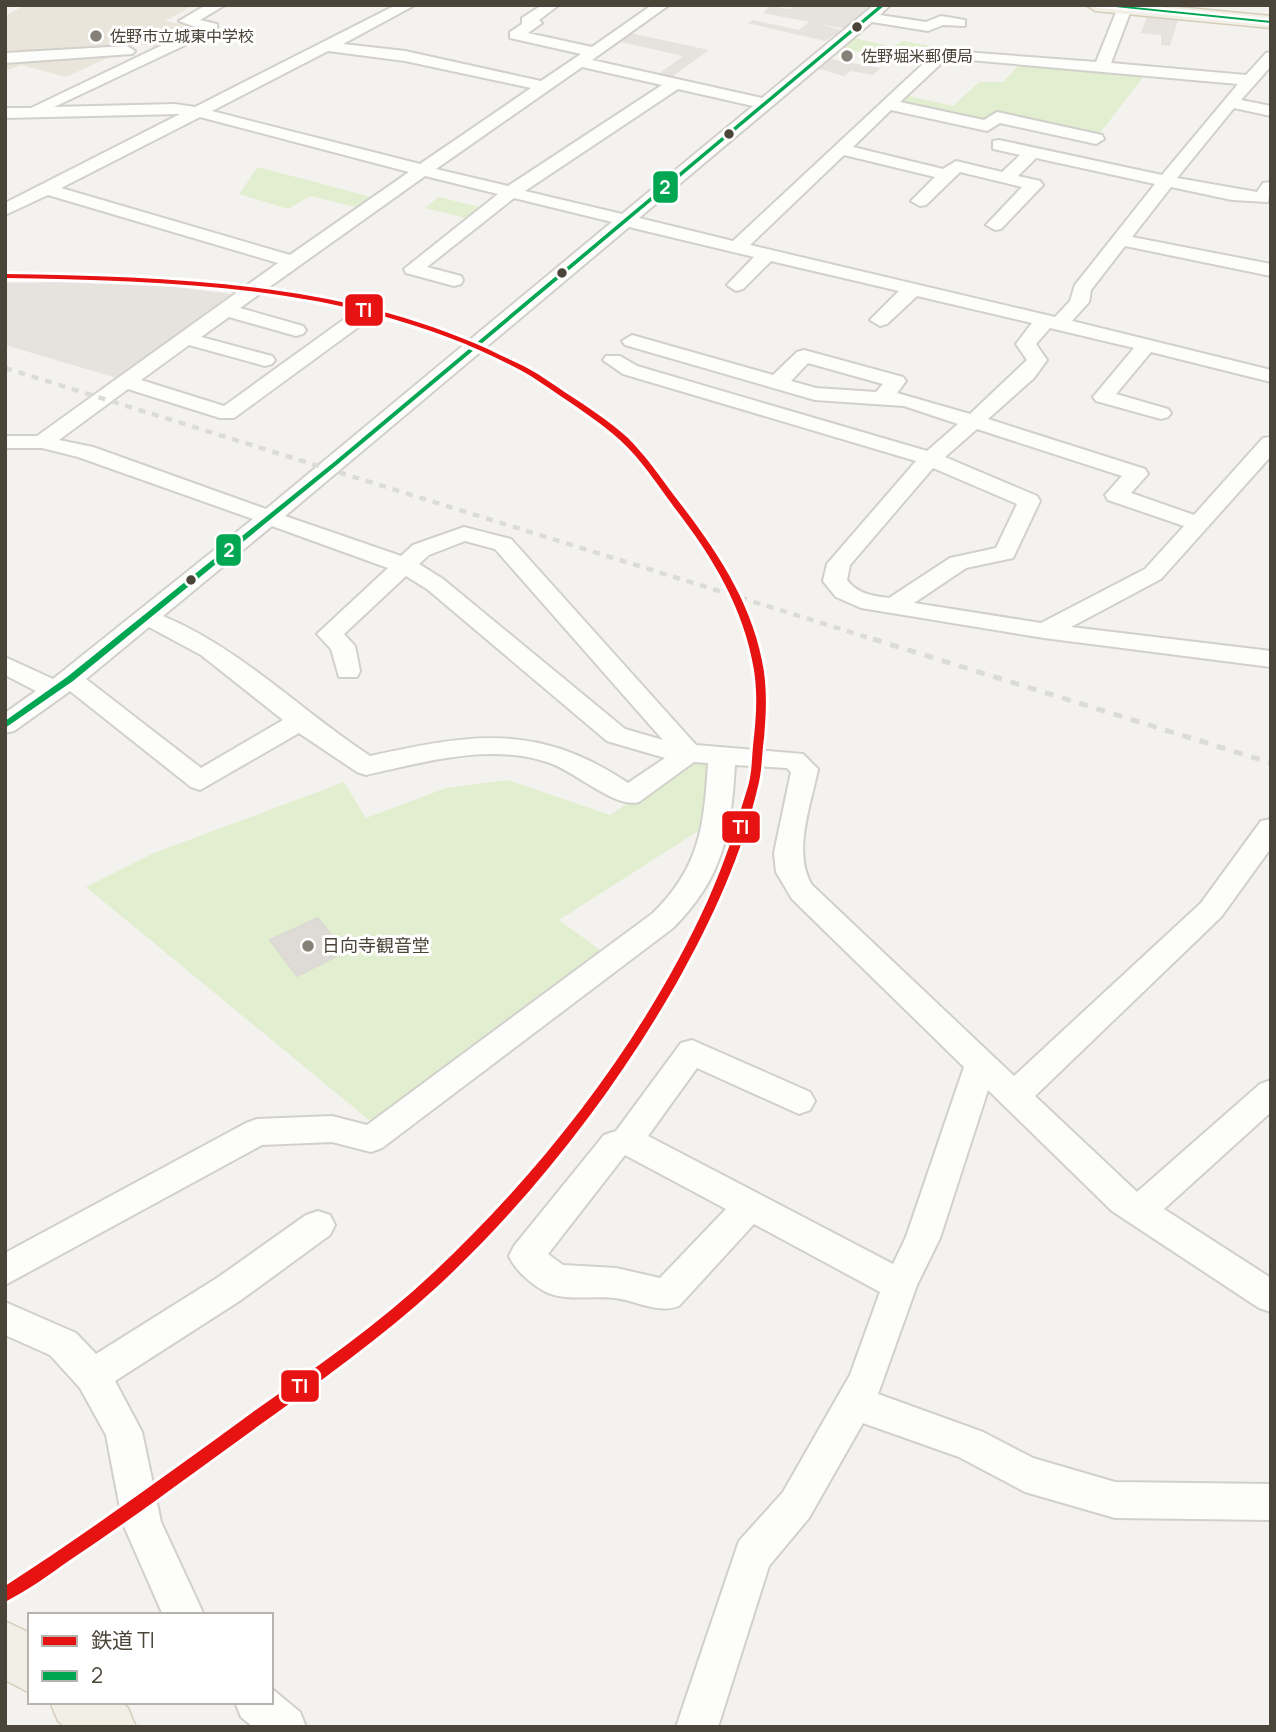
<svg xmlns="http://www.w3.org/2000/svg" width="1276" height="1732" viewBox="0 0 1276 1732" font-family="Manrope,'Noto Sans JP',sans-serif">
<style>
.education{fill:#eae5da}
.green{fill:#e1eecf}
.parking{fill:#e6e3df}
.building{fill:#dedbd6;stroke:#dcd9d4;stroke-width:2}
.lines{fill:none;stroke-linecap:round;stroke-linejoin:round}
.minor-casing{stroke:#d2d0cb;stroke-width:4}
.major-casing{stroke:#d6cebb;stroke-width:3}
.minor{fill:#fdfdfc;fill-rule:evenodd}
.major{fill:#f2efe6;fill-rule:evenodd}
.rail-far1{stroke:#dbdbda;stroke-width:4.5;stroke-dasharray:7 7;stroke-linecap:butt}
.rail{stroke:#dbdbda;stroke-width:5;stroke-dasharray:9 9;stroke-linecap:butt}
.bus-1-casing{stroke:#fff;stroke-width:5}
.bus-1{fill:#00a651;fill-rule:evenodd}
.rail-1-casing{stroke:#fff;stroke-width:6}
.rail-1{fill:#e71212;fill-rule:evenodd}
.bus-dot{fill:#4b4439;stroke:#fff;stroke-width:2.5}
.poi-dot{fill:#868178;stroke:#fff;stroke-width:2.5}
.labels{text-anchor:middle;stroke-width:6;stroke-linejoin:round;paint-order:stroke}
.far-poi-label{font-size:16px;fill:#4b4439;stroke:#fff;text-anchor:start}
.poi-label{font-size:18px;fill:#4b4439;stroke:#fff;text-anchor:start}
.line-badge{stroke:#fff;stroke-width:2.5}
.badge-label{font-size:19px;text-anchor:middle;font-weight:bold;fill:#fff}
</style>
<rect width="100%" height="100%" fill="#f4f2ee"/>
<path class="education" d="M25,5h169l-29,16 36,8 -39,20 -24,-5 -72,33 -45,-12 -16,6v-55z"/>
<g class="green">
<path d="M855,38l37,9 11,-6 40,7 -15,15 -87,-14z"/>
<path d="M1022,62l125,10 -50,65 -103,-22 -9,8 -91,-19 11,-9 48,11 26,-24h24z"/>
<path d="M258,167l117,31 -15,10 -50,-12 -22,13 -49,-15z"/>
<path d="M439,197l44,11 -13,11 -45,-11z"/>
<path d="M692,761l23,4 -6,59 -150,96 48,35 -232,170 -289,-238 68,-34 190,-71 22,36 80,-30 62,-8 102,35z"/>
</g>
<g class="parking">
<path d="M794,5h68l6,2 -22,22 -28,-5 23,6 -16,11 -78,-18 6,-3 46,10 10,-8 -46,-9 7,-7 20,3z"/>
<path d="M1148,14l31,3 -9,29 -9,-1v-10l-20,-2z"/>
<path d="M630,33l79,17 -40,29 -13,-3 27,-20 -67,-15z"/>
<path d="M830,59l51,9 -8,7 -22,-4 -7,5 -25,-7z"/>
<path d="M64,282l112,5 55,7 -114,84 -112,-33v-62z"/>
</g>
<path class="building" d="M318,918l27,34 -48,24 -27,-36z"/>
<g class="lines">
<defs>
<g id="minor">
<path d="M206,5h19l-25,15 17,4v6l-163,77 121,-3 20,3 201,-102h19l-72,39 62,7 136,30 40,-27 -71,-16v-6l12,-8v-6l20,-13h17l-20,15 3,3 -14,10 64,14 60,-42h17l-77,55 170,38 112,-93h16l-10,10 46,7 15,-6 24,4v6l-22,-1 -15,6 -56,-9 -233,196 94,23 205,-191 158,12 23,-57h14l-22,58 135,12 20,-22 5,-1v14l-30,34 30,6v10l-37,-8 -57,70 80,14 6,-9 8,-1 -3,20 -36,-2 -61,-13 -39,50 139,27v12l-146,-30 -34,44 -2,12 -17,19 199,49v12l-120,-30 -35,42 52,15 3,4 -3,4 -7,2 -65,-18 -3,-4 41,-49 -84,-20 -14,16 11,16 -13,18 -46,41 157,50 3,5 -17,19 63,22 69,-77 8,-1v19l-110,123 -90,48 200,24v16l-227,-29 -183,-30 -25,-11 -13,-16 4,-17 89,-103 -293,-87 -20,-14 3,-4h14l17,10 290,85 31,-27 -54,-18 -89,-6 -190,-55 -3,-4 10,-6 141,40 24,-23 7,-2 99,27 3,4 -9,12 73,21 57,-54 -11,-16 16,-21 -115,-27 -30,28 -7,2 -10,-6 29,-29 -128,-30 -28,28 -7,2 -9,-6 27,-28 -125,-30 -344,289 116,40 12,-11 51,-18 47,12 185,206 107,9 15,15c-7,36 -26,83 -6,116l202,191 187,-173 60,-82 10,-2v29l-50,69 -186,179 102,96 123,-108 11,-4v32l-107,97 107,69v34l-12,-4 -147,-97 -124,-121 -48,148 -23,47 -39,109 105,38 50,26 82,24 156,2v36l-156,-2 -90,-26 -66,-35 -96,-34 -54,95 -40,48 -51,161h-42l63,-186 44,-49 67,-117 30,-83 -126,-68 -75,82c-21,8 -42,-5 -64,-8 -22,-3 -52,4 -71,-7 -14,-8 -29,-21 -35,-35l5,-10 90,-111 12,-4 65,-88 11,-3 118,52 5,9 -5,9 -11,4 -102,-46 -49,68 245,128 13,-27 58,-170 -172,-168 -16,-27 -2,-19 17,-81 -4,-4 -52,-3c-4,68 -12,113 -62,163l-291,220 -11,4 -39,-10 -70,3 -257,140v-32l241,-130 11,-4 75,-3 35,9 286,-212c47,-46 51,-87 55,-150l-14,-1 -55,40c-24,7 -65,-32 -92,-40 -58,-19 -123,0 -181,13l-9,-3 -58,-39 -99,57 -9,-3 -121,-96 -56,40 -9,2v-20l31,-22 -31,-16v-18l48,22 200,-160 -175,-62 -36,-9h-37v-12h32l241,-173 -230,-68 -43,20v-12l175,-89 -175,4v-10h26l167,-80 -19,-7zM328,51l77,10 126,27 -111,76 -208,-53zM947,58l291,26 -76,91 -163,-35 -6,1v8l27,6 -18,17 -46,-11 -13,8 -90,-22 38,-37 96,21 13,-8 96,21 8,-5 -2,-4 -105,-23 -13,8 -84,-18zM582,67l80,18 -154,101 -72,-17zM678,89l75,17 -131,108 -97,-23zM200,117l209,55 -119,83 -229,-67zM844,155l91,22 -24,24 9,5 6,-1 34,-33 62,15 -36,38 9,5 6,-1 42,-44 -3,-4 -22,-5 18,-18 119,26 -80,101 -5,16 -15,16 -305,-72zM425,176l73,18 -94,75 2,4 48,13 7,-2 2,-4 -2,-4 -34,-9 87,-69 98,24 -346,287 -173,-62 -34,-7 69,-51 92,29h14l130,-95 3,-4 -3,-4h-14l-126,91 -83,-26 48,-35 76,21 7,-2 3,-4 -3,-4 -71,-19 28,-20 67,19 7,-2 3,-4 -3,-4 -63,-18zM808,363l75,21 -7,8 -60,-4 -25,-7zM977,429l145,47 -17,19 3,5 76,26 -39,43 -104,54 -127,-20 52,-35 47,-10 27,-57 -3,-5 -92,-39zM933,468l84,36 -21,44 -46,10 -61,40c-17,-2 -31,-4 -42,-18l3,-15zM272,526l116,42 -71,66 14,15 8,28h18l3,-6 -5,-25 -11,-12 62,-58 21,13 180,152 58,17 -37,25c-91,-61 -156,-49 -258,-27 -70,-46 -130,-108 -207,-140zM465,541l30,8 168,191 -38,-11 -182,-150 -24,-15 10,-9zM149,627l52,28 82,65 -82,48 -115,-89zM625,1155l101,54 -66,69 -44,-10 -53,-3 -15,-11z"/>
<path d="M127,46l8,5 -3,3 -127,9v-10z"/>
<path d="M318,1211l12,4 5,10 -5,10 -89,65 -126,81 27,51 19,90 43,93h-41l-40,-91 -17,-89 -26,-47 -30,-33 -45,-20v-33l71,31 20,21 121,-76 89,-63z"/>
<path d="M271,1688l29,24 6,15h-53l-12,-10 -6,-15h36z"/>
</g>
<g id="major">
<path d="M1086,5h71l114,11v12l-176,-17z"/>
<path d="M5,1621l25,12v60l-25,-13z"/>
<path d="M50,1702h71l7,6 8,19h-71l-7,-6z"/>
</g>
</defs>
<use href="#minor" class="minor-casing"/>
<use href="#major" class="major-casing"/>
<use href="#minor" class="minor"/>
<use href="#major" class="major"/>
<path class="rail-far1" d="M5,368l874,273"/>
<path class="rail" d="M873,639l398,124"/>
<defs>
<g id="bus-1">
<path d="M880,5h5l-547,459 -265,217 -68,47v-7l62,-44 267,-215z"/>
<path d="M1096,5h18l157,16v2z"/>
</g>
</defs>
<use href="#bus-1" class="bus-1-casing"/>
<use href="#bus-1" class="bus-1"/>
<defs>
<path id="rail-1" d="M5,274c163,3 335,7 485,76 13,7 27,12 39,19 13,7 25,16 37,24 22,14 43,28 62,45 18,18 33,40 48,60 41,53 78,107 88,174 3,23 2,44 0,66 -2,14 -2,30 -5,44 -16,71 -47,138 -83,202 -63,110 -144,214 -237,301 -74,68 -163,127 -244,187 -41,30 -83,60 -125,88 -21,15 -42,30 -65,42v-16c85,-55 167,-115 248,-174 62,-44 125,-87 180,-139 111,-104 212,-234 275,-373 13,-30 24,-59 33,-91 3,-10 7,-21 9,-31 2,-11 2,-22 3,-32 3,-26 5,-50 1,-76 -10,-62 -42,-114 -80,-163 -17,-23 -33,-48 -54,-67 -19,-17 -40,-31 -61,-45 -12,-8 -24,-17 -37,-24 -157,-85 -342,-90 -517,-93z"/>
</defs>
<use href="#rail-1" class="rail-1-casing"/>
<use href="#rail-1" class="rail-1"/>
</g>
<g class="bus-dot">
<circle cx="857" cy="27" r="6"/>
<circle cx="729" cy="134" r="6"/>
<circle cx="562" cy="273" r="6"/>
<circle cx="191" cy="580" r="6"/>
</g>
<g class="poi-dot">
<circle cx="96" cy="36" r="7"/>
<circle cx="847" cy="56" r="7"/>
<circle cx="308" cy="946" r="7"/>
</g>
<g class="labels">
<g class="far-poi-label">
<text x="110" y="42">佐野市立城東中学校</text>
<text x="861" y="62">佐野堀米郵便局</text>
</g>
<g class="poi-label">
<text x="322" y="952">日向寺観音堂</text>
</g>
</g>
<g class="line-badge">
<rect x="652" y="170" width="27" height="34" rx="7" fill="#00a651"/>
<rect x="344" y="293" width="40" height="34" rx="7" fill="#e71212"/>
<rect x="215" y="533" width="27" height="34" rx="7" fill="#00a651"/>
<rect x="721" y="810" width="40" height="34" rx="7" fill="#e71212"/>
<rect x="280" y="1369" width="40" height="34" rx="7" fill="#e71212"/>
</g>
<g class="badge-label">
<text x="665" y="194">2</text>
<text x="364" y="317">TI</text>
<text x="229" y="557">2</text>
<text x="741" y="834">TI</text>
<text x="300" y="1393">TI</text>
</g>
<rect width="1276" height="1732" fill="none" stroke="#4b4439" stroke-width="14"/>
<rect x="28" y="1613" width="245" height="91" fill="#ffffff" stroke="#b7b4b0" stroke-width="2"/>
<rect x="42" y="1636" width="35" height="10" fill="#e71212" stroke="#b7b4b0" stroke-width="2"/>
<text x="91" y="1648" font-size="21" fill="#4b4439">鉄道 TI</text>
<rect x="42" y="1671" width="35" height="10" fill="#00a651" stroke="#b7b4b0" stroke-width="2"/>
<text x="91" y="1683" font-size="21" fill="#4b4439">2</text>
</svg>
